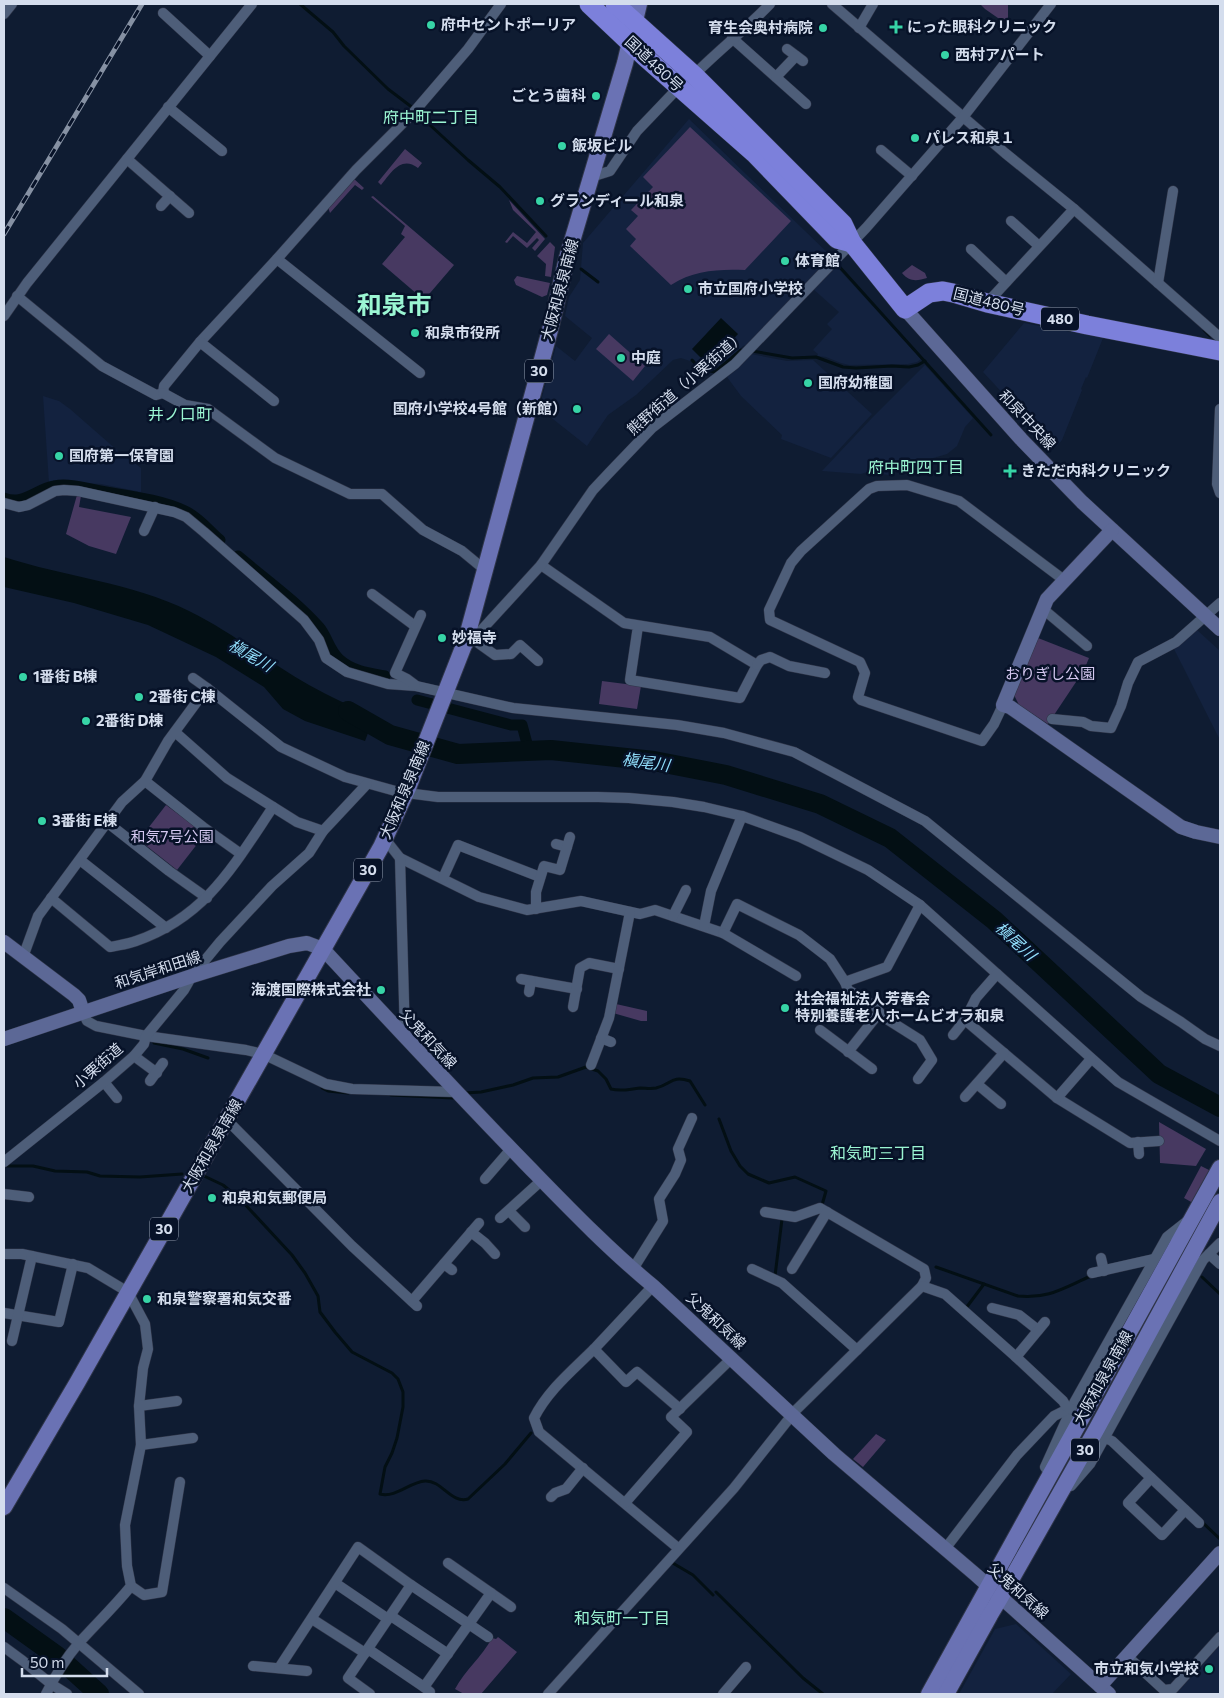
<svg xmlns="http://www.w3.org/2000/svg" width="1224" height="1698" viewBox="0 0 1224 1698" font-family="Commissioner,'Noto Sans JP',sans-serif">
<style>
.built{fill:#13223f}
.green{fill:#473961}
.water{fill:#030f14}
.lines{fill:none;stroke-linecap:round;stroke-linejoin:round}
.stream{stroke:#030f14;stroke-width:3}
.canal{stroke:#030f14;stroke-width:11}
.river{stroke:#030f14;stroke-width:20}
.street-casing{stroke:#2f3548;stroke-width:11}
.secondary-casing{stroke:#2f3548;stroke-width:15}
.primary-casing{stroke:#2f3548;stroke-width:18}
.highway-casing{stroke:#2f3548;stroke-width:20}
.street{stroke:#4e5e79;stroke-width:10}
.secondary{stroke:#5c6896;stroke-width:14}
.primary{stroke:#6a72b4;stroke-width:16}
.highway{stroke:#7c80db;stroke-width:19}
.rail-casing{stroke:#8691a3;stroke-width:5}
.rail{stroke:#071228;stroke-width:3;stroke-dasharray:9;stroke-linecap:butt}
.poi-dot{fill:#37d4a6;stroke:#071228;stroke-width:2}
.labels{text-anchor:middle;stroke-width:5;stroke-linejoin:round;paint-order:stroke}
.shield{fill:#071228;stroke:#96a0b2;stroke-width:1}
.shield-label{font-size:14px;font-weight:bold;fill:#d4dded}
.poi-label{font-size:15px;font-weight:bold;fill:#d4dded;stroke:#071228;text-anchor:start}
.street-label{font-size:15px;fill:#d4dded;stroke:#071228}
.park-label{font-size:15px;fill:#d4c8f0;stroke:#071228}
.neighbourhood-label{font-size:16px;fill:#9bf6d3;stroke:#071228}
.water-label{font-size:16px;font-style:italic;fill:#90ddfa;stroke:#071228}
.town-label{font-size:25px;font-weight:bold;fill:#9bf6d3;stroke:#071228}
</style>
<rect width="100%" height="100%" fill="#0f1c32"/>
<g class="built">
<path d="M689,119l143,138 -85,88 -4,1 -20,17 -11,6h-7l-12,-10 -3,2 -9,-3 -8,2 -37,35 -28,20 -21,31 -48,-38 17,-62 19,15 17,-23 -27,-22 4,-19 11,-17 3,-37z"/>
<path d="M836,266l85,93 -4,3 -9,2 -59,1 -8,-2 -15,-6 -9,-1 1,-2 -5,-4 19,-21 -5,-5 12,-12 -27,-24z"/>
<path d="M1024,323l79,15 -16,40 -1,-1 -5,12 1,1 -20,50 -5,6 -20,-21 -10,-14 -3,-2 -4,3 -37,-40z"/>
<path d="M751,354l36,7 26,-1 59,54 -41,44 -50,-19 1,-4 -41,-39 -14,-19z"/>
<path d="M925,365l48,53 -8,9 -8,19 -10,8 -34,10 -24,11 -22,-3 -6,2 -39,-3 49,-52z"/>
<path d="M43,396l16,5 11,8 48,42 23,17v24l-40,-8 -33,-2 -19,1z"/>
<path d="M1197,630l23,21v89l-47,-93z"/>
<path d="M1016,1624l55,50 -19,20h-93l36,-65z"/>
<path d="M1220,1645v49h-44z"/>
</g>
<g class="green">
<path d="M980,4h28v21l-23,-16z"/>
<path d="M690,127l101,94 -46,49c-26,-1 -51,0 -74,15l-41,-39 6,-7 -10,-10 12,-13 -7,-6 22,-23 -10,-10z"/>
<path d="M405,149l17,14 -4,5c-17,-13 -27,5 -37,17l-3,-3z"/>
<path d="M353,178l11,10 -2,2 -7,-5 -25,28 -2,-6z"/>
<path d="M373,196l81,69 -30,35 -42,-36 23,-27 -4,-3 4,-8 -34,-29z"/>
<path d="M509,200l36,39 -10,12 -3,-3 7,-8 -2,-2 -10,10 -14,-12 -6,7 -2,-1 8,-10 14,11 9,-11 -23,-22z"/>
<path d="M550,242l5,5 -4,30 -6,-1 1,-12 -9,-8z"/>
<path d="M912,265l13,8 2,5c-10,3 -18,4 -25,-5z"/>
<path d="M517,276l33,7 -3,12 -5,2 -26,-12 -2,-5z"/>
<path d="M609,334l36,32 -12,15 -37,-32z"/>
<path d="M77,495l4,1 -2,11 52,10 -15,37 -27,-8 -23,-12z"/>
<path d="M1038,638l51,20 -5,12 -36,54 -29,-19 -5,-10z"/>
<path d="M602,681l39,5 -4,23 -38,-5z"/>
<path d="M166,805l39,29 -28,36 -38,-30z"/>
<path d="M616,1004l31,7v10h-6l-28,-8z"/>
<path d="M1159,1122l47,27 -10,17 -36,-3z"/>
<path d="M1201,1166l10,5 -18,32 -9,-5z"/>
<path d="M876,1434l10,6 -23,27 -10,-8z"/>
<path d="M498,1637l19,15 -36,42h-17l-9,-5c10,-19 27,-32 37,-51l4,1z"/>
</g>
<g class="water">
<path d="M721,318l17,16 -29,32 -17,-17z"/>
<path d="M4,557c61,20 127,25 185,54 43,21 79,51 120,74 21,12 43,21 65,32l-9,24 -60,-20 -22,-12 -19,-22 -48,-30 -68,-32 -74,-22 -70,-16z"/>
</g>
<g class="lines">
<g class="stream">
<path d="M300,4l33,28 11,14 44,43 25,19"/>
<path d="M418,114l50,46 32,27 46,49"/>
<path d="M837,264l154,171"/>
<path d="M581,269l17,13"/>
<path d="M1204,330l6,6"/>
<path d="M752,351l40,7 24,-1 27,10 13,1 36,-2 17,1 9,-2 7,-4"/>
<path d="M692,360l8,9 15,3 26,-22"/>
<path d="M1021,414l4,-2 10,14"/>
<path d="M154,1043l29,6 25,9"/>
<path d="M322,1088l6,3 20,2"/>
<path d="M465,1093l16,-1 32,-7 20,-7 25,-1 28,-10 12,4 8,8 5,10c11,3 18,0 29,-1 5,0 11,1 16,0 16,-4 15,-13 34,-7l15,24"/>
<path d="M391,1095l62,3"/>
<path d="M719,1119l12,32 9,15 8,8 21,9 26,-6 31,14 -4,14"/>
<path d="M7,1166h26l22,5 32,1 13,4 40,1 42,-3"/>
<path d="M204,1176l19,9 17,14 52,56 13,18 13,23 2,16 15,20 17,20 40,21 6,6 5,13v15l-6,31 -5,15 -7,14 -5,27c16,4 30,-12 45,-13 17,-1 26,23 43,18l37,-35 26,-31"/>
<path d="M936,1267l82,29c31,3 45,-8 73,-20"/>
<path d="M775,1276l7,-57"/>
<path d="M1202,1277l18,17"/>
<path d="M966,1308l18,-24"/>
<path d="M1202,1522l18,17"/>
<path d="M671,1562l22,13 20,20"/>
<path d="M716,1592l87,86 20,16"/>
</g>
<g class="canal">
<path d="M4,498c19,8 32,-9 50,-12 15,-3 31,2 46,5 28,5 59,8 85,20 15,7 23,19 35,29"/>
<path d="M238,556c27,23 57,44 81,71 8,9 10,23 20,32 13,12 30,14 46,17"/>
<path d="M417,700l94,25h11l7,26"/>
</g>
<g class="river">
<path d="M348,711l42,24 68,19 93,-4 103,11 72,14 94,29 70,34 104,82 165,154 61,33"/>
<path d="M4,1618l53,38 42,38"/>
</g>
<defs>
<g id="street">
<path d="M832,4l173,149 69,56 143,126 3,2"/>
<path d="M163,13l47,43"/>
<path d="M4,14l8,-10"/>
<path d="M859,28l14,-24"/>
<path d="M732,38l74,66"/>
<path d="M787,49l16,12"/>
<path d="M694,75c25,-25 52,-46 76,-71"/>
<path d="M776,77l20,-21"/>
<path d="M168,107l54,44"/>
<path d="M881,150l31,26"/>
<path d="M127,159l62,54"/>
<path d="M591,177l19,-6 27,-40 42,-44"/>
<path d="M161,206l9,-10"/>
<path d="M1011,221l28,25"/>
<path d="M971,249l35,33"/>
<path d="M277,259l143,114"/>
<path d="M1158,283l15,-92"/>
<path d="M17,296l85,70 54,29 7,-2 1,-7 36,-44 76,-82 80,-90 57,-57 55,-64 33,-45"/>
<path d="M987,303l87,-94"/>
<path d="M4,316l23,-33 225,-279"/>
<path d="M200,342l74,59"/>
<path d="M163,393l22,12 23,4 67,49 75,36h32l41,36 39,21 23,19"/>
<path d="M1220,409l-3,75 3,9"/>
<path d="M4,503l15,4 9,-2 27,-14 9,-1 14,1 96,21 12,5 18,15 100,88 15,20 7,18 21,14 41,12 28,2 97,22 164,17 47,8 70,19 131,69 216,176 40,25 24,17 15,7"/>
<path d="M144,531l11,-24"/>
<path d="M541,565l83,58 86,14 47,28 -17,33 -110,-18 8,-54"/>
<path d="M372,594l43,32"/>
<path d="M1043,609l44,37"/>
<path d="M474,640l21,15 16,-1 9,-9 18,16"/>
<path d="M466,647l75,-82 52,-75 15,-16 44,-46 83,-64 131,-136 98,-112 87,-112"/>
<path d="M757,665l4,-5 9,-3 19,9 36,7"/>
<path d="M193,678l14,10 74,59 64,30 54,15 39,5h160l31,1 44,4 31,5 38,9 58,21 68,33 52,35 198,177 102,59"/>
<path d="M415,685l-8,-6 -12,-6 26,-58"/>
<path d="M1003,705l-9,19 -12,17 -121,-41 -3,-3 7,-24 -5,-11 -90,-42 -1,-10 22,-47 10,-12 68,-62 8,-3 30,-1 52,16 105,79"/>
<path d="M1052,719l31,3 8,4 20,2 10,-22 7,-23 10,-21 38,-20 44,-39"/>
<path d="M175,732l52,46 70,44 26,9"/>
<path d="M145,781l58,46 38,27"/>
<path d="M108,823l61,48 38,27"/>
<path d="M385,839l15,19 79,39 48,13 54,-9 59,13 15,-4 68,23 14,-29 62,31 31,24 15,23 3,8 27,16 7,10 38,24 12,20 -14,19"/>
<path d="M556,844l11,3"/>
<path d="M400,858l5,179"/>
<path d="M80,860l86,68"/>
<path d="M443,878l15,-33 82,32"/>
<path d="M51,898l59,49c9,-2 18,-3 26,-6 70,-24 98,-76 137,-134"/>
<path d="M536,909v-17l8,-26 16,4 10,-33"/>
<path d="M673,916l13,-26"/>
<path d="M704,926l7,-35 31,-75"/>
<path d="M723,933l73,43"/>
<path d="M23,957l15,-41 84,-114 23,-21 23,-40 39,-53"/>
<path d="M521,979l56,10"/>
<path d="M845,982l42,-15 33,-62"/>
<path d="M529,992l2,-11"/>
<path d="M573,1007l7,-39 9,-5 30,6"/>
<path d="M83,1012l4,9 9,5 50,10 100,14 17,4 63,30 26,5 103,3"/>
<path d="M965,1020l92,78 73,45 29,-2"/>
<path d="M820,1030l52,39"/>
<path d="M953,1035l12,-15 11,-22 21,-24"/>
<path d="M601,1038l10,4"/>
<path d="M848,1052l31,-39"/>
<path d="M134,1056l23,17"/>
<path d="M591,1065l18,-47 21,-106"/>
<path d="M150,1081l13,-18"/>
<path d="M104,1082l13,16"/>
<path d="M977,1084l24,20"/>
<path d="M965,1097l39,-44"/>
<path d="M1057,1098l34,-39"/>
<path d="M227,1120l125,126 65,60"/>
<path d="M1138,1142l1,12"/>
<path d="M4,1162l100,-80 30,-26 10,-12 2,-8 38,-46 8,-14 28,-34 52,-56 37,-33 14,-22 44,-47"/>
<path d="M485,1179l26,-30"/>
<path d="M4,1194l25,3"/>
<path d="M509,1211l16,16"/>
<path d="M765,1212l30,5 25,-9 104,61 2,9 -4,8"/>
<path d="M500,1218l42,-38"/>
<path d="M471,1232l14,11 10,11"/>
<path d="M4,1254h18l66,14 40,24 17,32 3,25 -5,19 -4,38 2,39 -16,80 2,41 4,20c-17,21 -36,39 -53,58 -12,14 -24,34 -32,50"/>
<path d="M1209,1254l11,10"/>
<path d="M1101,1258l3,13"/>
<path d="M444,1264l8,6"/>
<path d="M633,1269l30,-48 -4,-22 16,-25 6,-14 -3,-11 14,-31"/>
<path d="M752,1269l30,14 75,67"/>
<path d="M792,1269l35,-57"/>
<path d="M1092,1273l62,-14"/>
<path d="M653,1286c-19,20 -39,42 -58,62 -22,22 -47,42 -61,70l5,14 139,116"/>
<path d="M412,1301l67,-78"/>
<path d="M992,1308l27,7 19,15"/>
<path d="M4,1313l55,9 14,-58"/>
<path d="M12,1341l20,-85"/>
<path d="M594,1349l32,33 11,-10 43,37"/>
<path d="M1016,1357l29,-35"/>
<path d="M139,1406l38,-5"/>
<path d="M1105,1438l7,3 87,82"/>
<path d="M141,1445l52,-7"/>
<path d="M1050,1474l-5,-7 29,-64 93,-166 19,-15"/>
<path d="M1151,1478l-23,25 34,32 23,-25"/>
<path d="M1071,1486l19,-22 113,-204 17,-17"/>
<path d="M551,1497l4,-4 11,-4 17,-21"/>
<path d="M625,1503l62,-71 -16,-15 61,-59"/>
<path d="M945,1549l72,-94 37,-39 10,-5 7,-2"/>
<path d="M448,1563l63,44"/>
<path d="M335,1583l53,36"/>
<path d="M131,1586l13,9 18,-3 18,-110"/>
<path d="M4,1588l58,41 77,65"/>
<path d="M391,1616l57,38"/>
<path d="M312,1619l53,34"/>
<path d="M4,1647l19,14 28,23 16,10"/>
<path d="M368,1649l56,38"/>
<path d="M1127,1656l37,34 9,-1 47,-52"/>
<path d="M253,1666l54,5"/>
<path d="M279,1668l79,-121 53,38"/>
<path d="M370,1694l-22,-16 63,-93 77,52"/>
<path d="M428,1694l2,-2 -6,-5 67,-94"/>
<path d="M548,1694l186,-206 62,-78 126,-124 23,8 71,63 47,44 3,5 5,3"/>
<path d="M723,1694l23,-27"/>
</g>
<g id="secondary">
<path d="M905,309l116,130 61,63 138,127"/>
<path d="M1112,530l-65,69 -44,106 7,2 26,18 145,102 15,5 24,5"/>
<path d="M4,942l70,53 5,5 4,12"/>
<path d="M4,1039l188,-63 97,-30 18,-3 16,6c67,72 133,143 201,213 42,43 83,86 129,124l181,168 142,121 133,119"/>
<path d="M1100,1686l120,-133"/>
</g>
<g id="primary">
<path d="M4,1507l73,-124 304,-536 27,-59 58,-148 84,-310 17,-72 58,-195 14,-59"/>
<path d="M929,1694l291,-526"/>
<path d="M946,1694l44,-79 22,-37 84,-148 124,-228"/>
</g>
<g id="highway">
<path d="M589,4l56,53 109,96 83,86 15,4"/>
<path d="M615,4l79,71 149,149 9,19 53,66 24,-16 14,-2 10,2 34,10 100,22 133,26"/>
</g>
</defs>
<use href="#street" class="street-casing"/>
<use href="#secondary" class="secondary-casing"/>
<use href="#primary" class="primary-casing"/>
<use href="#highway" class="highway-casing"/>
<use href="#street" class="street"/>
<use href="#secondary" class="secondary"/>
<use href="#primary" class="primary"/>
<use href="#highway" class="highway"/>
<defs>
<path id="rail" d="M4,234l138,-230"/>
</defs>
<use href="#rail" class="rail-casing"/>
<use href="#rail" class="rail"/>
</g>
<g class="poi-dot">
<circle cx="431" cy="25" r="5"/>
<path d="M893.5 19.5h5v5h5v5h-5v5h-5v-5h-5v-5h5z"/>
<circle cx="823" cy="28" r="5"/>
<circle cx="945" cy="55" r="5"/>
<circle cx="596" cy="96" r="5"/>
<circle cx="915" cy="138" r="5"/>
<circle cx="562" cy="146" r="5"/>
<circle cx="540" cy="201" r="5"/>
<circle cx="785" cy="261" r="5"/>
<circle cx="688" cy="289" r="5"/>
<circle cx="415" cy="333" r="5"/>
<circle cx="621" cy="358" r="5"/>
<circle cx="808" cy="383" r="5"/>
<circle cx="577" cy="409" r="5"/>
<circle cx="59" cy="456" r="5"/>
<path d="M1007.5 463.5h5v5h5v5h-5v5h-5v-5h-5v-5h5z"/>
<circle cx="442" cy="638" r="5"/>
<circle cx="23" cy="677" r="5"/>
<circle cx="139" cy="697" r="5"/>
<circle cx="86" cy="721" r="5"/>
<circle cx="42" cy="821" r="5"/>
<circle cx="381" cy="990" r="5"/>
<circle cx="785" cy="1008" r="5"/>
<circle cx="212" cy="1198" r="5"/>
<circle cx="147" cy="1299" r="5"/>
<circle cx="1209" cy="1669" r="5"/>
</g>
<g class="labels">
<g class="shield">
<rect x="1041" y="307.5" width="38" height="23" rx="4"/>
<rect x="525" y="359.5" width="28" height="23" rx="4"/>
<rect x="354" y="858.5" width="28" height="23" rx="4"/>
<rect x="150" y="1217.5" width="28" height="23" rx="4"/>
<rect x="1071" y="1438.5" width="28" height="23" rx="4"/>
</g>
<g class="shield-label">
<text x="1060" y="324">480</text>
<text x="539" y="376">30</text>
<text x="368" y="875">30</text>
<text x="164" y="1234">30</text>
<text x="1085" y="1455">30</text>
</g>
<g class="poi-label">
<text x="441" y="30">府中セントポーリア</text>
<text x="907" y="32">にった眼科クリニック</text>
<text x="813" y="33" text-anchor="end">育生会奥村病院</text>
<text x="955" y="60">西村アパート</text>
<text x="586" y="101" text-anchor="end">ごとう歯科</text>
<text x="925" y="143">パレス和泉１</text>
<text x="572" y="151">飯坂ビル</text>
<text x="550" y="206">グランディール和泉</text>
<text x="795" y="266">体育館</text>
<text x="698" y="294">市立国府小学校</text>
<text x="425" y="338">和泉市役所</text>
<text x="631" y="363">中庭</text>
<text x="818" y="388">国府幼稚園</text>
<text x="567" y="414" text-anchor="end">国府小学校4号館（新館）</text>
<text x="69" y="461">国府第一保育園</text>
<text x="1021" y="476">きただ内科クリニック</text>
<text x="452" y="643">妙福寺</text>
<text x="33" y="682">1番街 B棟</text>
<text x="149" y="702">2番街 C棟</text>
<text x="96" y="726">2番街 D棟</text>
<text x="52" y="826">3番街 E棟</text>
<text x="371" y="995" text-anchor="end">海渡国際株式会社</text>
<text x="795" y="1004">社会福祉法人芳春会<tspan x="795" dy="17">特別養護老人ホームビオラ和泉</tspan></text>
<text x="222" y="1203">和泉和気郵便局</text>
<text x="157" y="1304">和泉警察署和気交番</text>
<text x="1199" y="1674" text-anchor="end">市立和気小学校</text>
</g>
<g class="street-label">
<text transform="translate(654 64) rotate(43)" y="5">国道480号</text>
<text transform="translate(560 290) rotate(-75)" y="5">大阪和泉泉南線</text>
<text transform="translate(989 302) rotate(14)" y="5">国道480号</text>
<text transform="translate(686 383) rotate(-41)" y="5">熊野街道（小栗街道）</text>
<text transform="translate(1027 420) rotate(47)" y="5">和泉中央線</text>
<text transform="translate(405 790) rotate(-67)" y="5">大阪和泉泉南線</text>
<text transform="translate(158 970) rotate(-18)" y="5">和気岸和田線</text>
<text transform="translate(428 1039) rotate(47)" y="5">父鬼和気線</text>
<text transform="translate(98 1066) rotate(-41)" y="5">小栗街道</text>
<text transform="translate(212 1146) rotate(-60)" y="5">大阪和泉泉南線</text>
<text transform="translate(716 1321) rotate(43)" y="5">父鬼和気線</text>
<text transform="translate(1103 1378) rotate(-61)" y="5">大阪和泉泉南線</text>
<text transform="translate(1018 1591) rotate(42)" y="5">父鬼和気線</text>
</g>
<g class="park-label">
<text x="1050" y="679">おりぎし公園</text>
<text x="172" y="842">和気7号公園</text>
</g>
<g class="neighbourhood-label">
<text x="431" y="123">府中町二丁目</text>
<text x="180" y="420">井ノ口町</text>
<text x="916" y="473">府中町四丁目</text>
<text x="878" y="1159">和気町三丁目</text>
<text x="622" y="1624">和気町一丁目</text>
</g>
<g class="water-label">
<text transform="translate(251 655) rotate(30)" y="6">槇尾川</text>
<text transform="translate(646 762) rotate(8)" y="6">槇尾川</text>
<text transform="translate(1016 941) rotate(43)" y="6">槇尾川</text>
</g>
<g class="town-label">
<text x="394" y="314">和泉市</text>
</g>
</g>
<rect width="1224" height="1698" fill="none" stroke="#d4dded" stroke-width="10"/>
<path d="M22 1668v8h85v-8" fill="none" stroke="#d4dded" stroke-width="2.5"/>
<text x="30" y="1668" font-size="15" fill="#d4dded" stroke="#071228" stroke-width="4" paint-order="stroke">50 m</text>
</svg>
